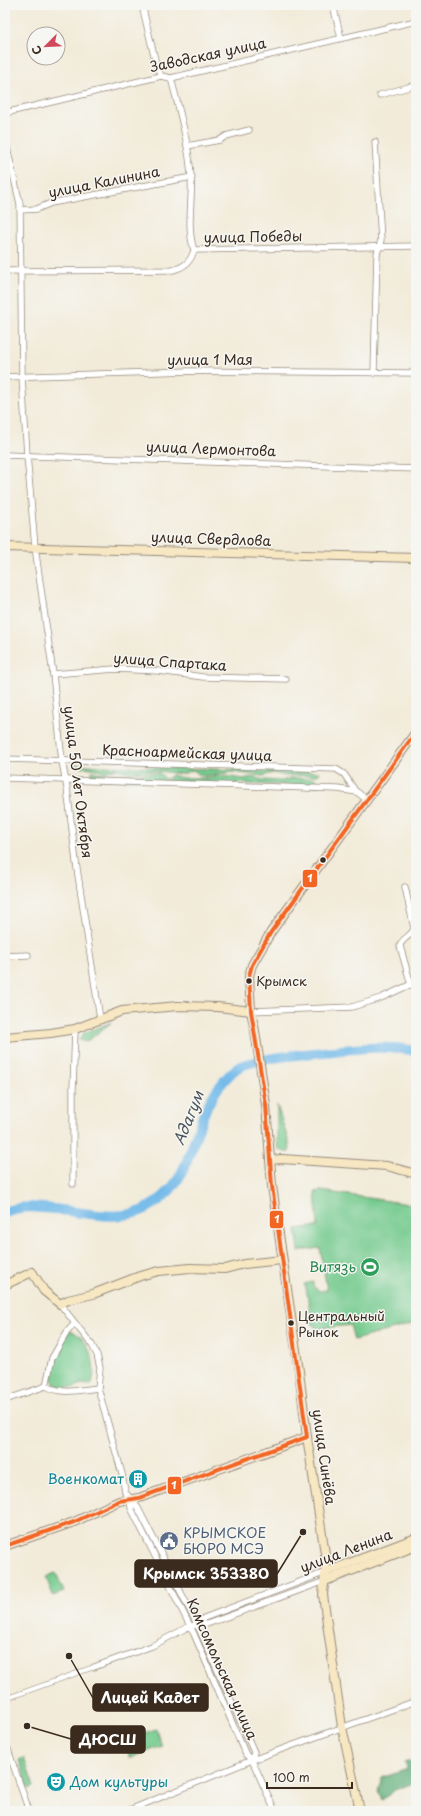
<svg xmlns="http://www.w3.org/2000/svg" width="421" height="1816" viewBox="0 0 421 1816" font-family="'Playpen Sans',sans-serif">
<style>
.green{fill:#74ca8e;stroke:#587a56}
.forest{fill:#5fae79;stroke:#4d6c4c}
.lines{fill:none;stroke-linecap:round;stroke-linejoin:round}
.river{stroke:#71b9e9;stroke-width:10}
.pedestrian-casing{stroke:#968a7c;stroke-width:5.5}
.minor-casing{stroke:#968a7c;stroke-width:7}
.secondary-casing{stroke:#968a7c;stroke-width:10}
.pedestrian{stroke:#fff;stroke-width:4}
.minor{stroke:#fff;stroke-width:5.5}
.secondary{stroke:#f7e8c3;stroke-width:8}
.bus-1-casing{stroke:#f6f6f2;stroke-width:7}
.bus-1{stroke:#f26522;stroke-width:4}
.bus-dot{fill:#3b2a1e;stroke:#f6f6f2;stroke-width:1.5}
.labels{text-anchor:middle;stroke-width:3;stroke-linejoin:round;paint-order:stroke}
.bus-label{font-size:13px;fill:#3b2a1e;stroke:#f6f6f2;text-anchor:start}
.street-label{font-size:14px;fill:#3b2a1e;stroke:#f6f6f2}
.leisure-label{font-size:14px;fill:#27864d;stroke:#f6f6f2;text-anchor:end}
.culture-label{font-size:14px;fill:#0d838f;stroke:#f6f6f2;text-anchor:end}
.service-label{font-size:14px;fill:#4e5e75;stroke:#f6f6f2;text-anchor:start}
.water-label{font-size:15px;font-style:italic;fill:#4b555b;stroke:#f6f6f2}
.leader{fill:none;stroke:#3b2a1e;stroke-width:1.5}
.callout-dot{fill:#3b2a1e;stroke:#f6f6f2;stroke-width:1.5}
.callout{fill:#3b2a1e;stroke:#3b2a1e;stroke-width:1.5}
.callout-label{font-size:15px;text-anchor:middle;font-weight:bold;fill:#fff}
.line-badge{stroke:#f6f6f2;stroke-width:1.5}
.badge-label{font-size:11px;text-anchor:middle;font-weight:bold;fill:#fff}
</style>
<rect width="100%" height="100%" fill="#f6f6f2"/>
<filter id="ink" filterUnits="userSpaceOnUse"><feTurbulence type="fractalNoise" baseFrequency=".025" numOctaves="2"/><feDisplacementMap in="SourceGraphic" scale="8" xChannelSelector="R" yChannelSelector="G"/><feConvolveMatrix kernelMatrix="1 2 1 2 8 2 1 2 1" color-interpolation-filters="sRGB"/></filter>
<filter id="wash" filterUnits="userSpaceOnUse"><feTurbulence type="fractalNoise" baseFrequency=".012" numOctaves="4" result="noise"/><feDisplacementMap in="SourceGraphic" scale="16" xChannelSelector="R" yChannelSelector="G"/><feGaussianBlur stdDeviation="0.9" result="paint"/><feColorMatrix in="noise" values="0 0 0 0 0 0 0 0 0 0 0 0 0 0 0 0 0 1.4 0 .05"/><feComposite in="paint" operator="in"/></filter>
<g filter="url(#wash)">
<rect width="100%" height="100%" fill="#f2ebd9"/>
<g class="green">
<path d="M75,764l26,2 219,6 -1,2 -5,2 -21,-1 -6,1 -14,-3 -10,3 -31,-4 -27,4 -5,-1 -7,-5 -11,4 -24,-3 -28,1 -15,-3 -11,3 -12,-4 -16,-1z"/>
<path d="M92,771c23,8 45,2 68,2l5,6 4,-1 2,-3 11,3h21l20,-2 20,3 9,-2 11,3 18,1 13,-3 21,1 5,5 -2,2 -226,-7z"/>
<path d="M112,1022l-26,20 -7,-2 5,-7z"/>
<path d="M277,1105l12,38 1,7 -2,3 -10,-4 -1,-4z"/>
<path d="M321,1191l95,14v118l-62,17 -4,-15 -34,4 -2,-5h-2l-6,-36 -2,-4 9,-2v4l6,5 8,-1 -7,-42 -21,3 -3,-22 22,-3 -3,-34z"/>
<path d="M69,1331c20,3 30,38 22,54l-10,-1 -6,3h-12l-9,-3c-5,-22 5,-34 15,-53z"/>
<path d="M55,1573l2,2 7,17 -11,4 -7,-19z"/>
<path d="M156,1729l6,17 -32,12 -6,-18z"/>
<path d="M24,1758l10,29 -5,2 -10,-29z"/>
</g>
<path class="forest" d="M405,1762h5l6,8v17l-2,-4 -19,7 -13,10 -4,-9 4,-13 25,-9z"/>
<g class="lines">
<path class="river" d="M5,1212c37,-16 100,16 138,-2 57,-26 43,-87 81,-129 4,-5 10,-11 15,-14 14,-8 58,-12 75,-14 33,-3 69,-9 102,-2"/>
</g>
</g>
<g filter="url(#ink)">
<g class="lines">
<defs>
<path id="pedestrian" d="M5,1699l89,-32"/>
<g id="minor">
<path d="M142,5l14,59 5,12"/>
<path d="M333,5l8,33"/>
<path d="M171,78c8,32 18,65 20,99 2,23 -5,50 3,73"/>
<path d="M380,95l36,-10"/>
<path d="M5,113l156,-37 10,2 245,-57"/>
<path d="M5,139l15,65 2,173 5,78 8,92 18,127 9,87 5,27 9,74 24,157"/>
<path d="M187,146l33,-6 6,-4 23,-6"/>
<path d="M21,210l16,-1 14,-6 141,-26"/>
<path d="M194,250l222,-4"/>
<path d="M5,271l168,-1c11,-3 18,-8 21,-20"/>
<path d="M374,373l3,-119 4,-14 -6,-98"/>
<path d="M5,377l184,-6 227,2"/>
<path d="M5,455l411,14"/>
<path d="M53,674l62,-5 44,2 44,6 83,2"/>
<path d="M5,759l331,10 8,5 12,18"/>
<path d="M5,778l333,11 19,3 10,8"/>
<path d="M405,887l9,41c-2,9 -13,10 -14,18l11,39"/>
<path d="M5,956l23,-1"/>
<path d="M251,1011l101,-4 29,-9 35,-16"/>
<path d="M73,1184v-95l2,-60"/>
<path d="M60,1304l32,41 5,10 3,13 -2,20 24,86 3,18 13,16 59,116 57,128 -2,8"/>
<path d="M46,1386l6,-28 15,-26 7,-8"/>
<path d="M5,1400l41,-14c16,9 34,4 52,2"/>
<path d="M130,1500l1,8 63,126 52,121 6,5 23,51"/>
<path d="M197,1624l7,-6 122,-46"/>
<path d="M94,1667l58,-21 38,-20 17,-2 118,-43"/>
<path d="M5,1741l24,70"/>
<path d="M127,1811l125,-51 164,-59"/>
</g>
<g id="secondary">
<path d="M5,547l411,11"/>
<path d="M5,1037l46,-4 24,-4 47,-18 56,-5 40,1 33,4"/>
<path d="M270,1160l12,-1 105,7 29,8"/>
<path d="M5,1285l27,-13 12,19 16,13 8,-4 25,-6 47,-18 19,-5 31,-3 35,1 19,-5 38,-4"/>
<path d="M5,1546l69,-24 45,-21 20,-3 168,-61"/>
<path d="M326,1572l90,-34"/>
<path d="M325,1581l91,-35"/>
<path d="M360,1811l-18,-84 -19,-132 3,-35 -19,-123 -8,-66 -27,-185 -6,-81 -11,-74 -4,-20 -2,-35 3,-11 19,-33 145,-200"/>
</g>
</defs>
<use href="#pedestrian" class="pedestrian-casing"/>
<use href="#minor" class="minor-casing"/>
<use href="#secondary" class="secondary-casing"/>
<use href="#pedestrian" class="pedestrian"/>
<use href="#minor" class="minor"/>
<use href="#secondary" class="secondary"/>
<defs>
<path id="bus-1" d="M5,1546l69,-24 45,-21 20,-3 168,-61 -35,-251 -6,-81 -15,-94 -2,-35 3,-11 19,-33 145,-200"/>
</defs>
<use href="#bus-1" class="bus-1-casing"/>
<use href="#bus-1" class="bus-1"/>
</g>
</g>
<defs>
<symbol id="stadium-disc" viewBox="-11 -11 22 22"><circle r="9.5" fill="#2e9e5b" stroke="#f6f6f2"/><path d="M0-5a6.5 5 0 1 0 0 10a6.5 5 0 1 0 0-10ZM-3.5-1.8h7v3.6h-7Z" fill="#fff"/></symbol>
<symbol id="building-disc" viewBox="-11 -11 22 22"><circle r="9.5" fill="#0f9aa8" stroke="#f6f6f2"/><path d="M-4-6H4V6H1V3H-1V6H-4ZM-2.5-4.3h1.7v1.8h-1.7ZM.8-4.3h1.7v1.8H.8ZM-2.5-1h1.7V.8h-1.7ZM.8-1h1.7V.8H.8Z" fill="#fff"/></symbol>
<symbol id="civic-disc" viewBox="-11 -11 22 22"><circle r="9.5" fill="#5c6f8a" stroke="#f6f6f2"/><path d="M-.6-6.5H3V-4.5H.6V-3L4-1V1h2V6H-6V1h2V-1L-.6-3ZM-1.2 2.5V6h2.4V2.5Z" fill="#fff"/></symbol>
<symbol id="theatre-disc" viewBox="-11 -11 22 22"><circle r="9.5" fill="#0f9aa8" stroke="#f6f6f2"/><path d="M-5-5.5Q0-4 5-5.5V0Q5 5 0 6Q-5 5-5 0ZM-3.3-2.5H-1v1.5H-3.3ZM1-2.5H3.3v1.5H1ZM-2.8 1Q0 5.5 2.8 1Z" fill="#fff"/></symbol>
</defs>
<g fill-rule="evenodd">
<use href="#stadium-disc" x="359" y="1256" width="22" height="22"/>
<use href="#building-disc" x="127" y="1468" width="22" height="22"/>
<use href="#civic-disc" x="158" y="1530" width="22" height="22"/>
<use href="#theatre-disc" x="45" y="1771" width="22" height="22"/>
</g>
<g class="bus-dot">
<circle cx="323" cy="860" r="3.5"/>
<circle cx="249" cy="981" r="3.5"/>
<circle cx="291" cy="1323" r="3.5"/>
</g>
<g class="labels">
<g class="bus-label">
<text x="256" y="986">Крымск</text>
<text x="298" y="1321">Центральный<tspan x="298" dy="16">Рынок</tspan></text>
</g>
<g class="street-label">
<text transform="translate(208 55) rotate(-12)" y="5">Заводская улица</text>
<text transform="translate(104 182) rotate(-11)" y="5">улица Калинина</text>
<text transform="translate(253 237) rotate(-1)" y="5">улица Победы</text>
<text x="210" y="365">улица 1 Мая</text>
<text transform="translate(211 449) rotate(2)" y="5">улица Лермонтова</text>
<text transform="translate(211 539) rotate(2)" y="5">улица Свердлова</text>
<text transform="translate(170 662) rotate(4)" y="5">улица Спартака</text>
<text transform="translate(187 753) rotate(2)" y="5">Красноармейская улица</text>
<text transform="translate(78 782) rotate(83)" y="5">улица 50 лет Октября</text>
<text transform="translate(324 1457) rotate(82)" y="5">улица Синёва</text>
<text transform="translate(346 1551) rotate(-21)" y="5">улица Ленина</text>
<text transform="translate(222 1669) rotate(66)" y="5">Комсомольская улица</text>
</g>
<g class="leisure-label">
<text x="356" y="1272">Витязь</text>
</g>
<g class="culture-label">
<text x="124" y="1484">Военкомат</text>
<text x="70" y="1787" text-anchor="start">Дом культуры</text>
</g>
<g class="service-label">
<text x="183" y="1538">КРЫМСКОЕ<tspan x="183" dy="16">БЮРО МСЭ</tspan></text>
</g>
<g class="water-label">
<text transform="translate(189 1118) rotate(-68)" y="5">Адагум</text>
</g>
</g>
<path class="leader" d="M303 1532L277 1574M69 1656L93 1698M27 1726L71 1739"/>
<g class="callout-dot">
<circle cx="303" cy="1532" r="4"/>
<circle cx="69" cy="1656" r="4"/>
<circle cx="27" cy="1726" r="4"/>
</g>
<g class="callout">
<rect x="135" y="1560" width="142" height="27" rx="4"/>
<rect x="93" y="1684" width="115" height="27" rx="4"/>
<rect x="71" y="1726" width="74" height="27" rx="4"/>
</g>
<g class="callout-label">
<text x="206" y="1579">Крымск 353380</text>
<text x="150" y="1703">Лицей Кадет</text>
<text x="108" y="1745">ДЮСШ</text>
</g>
<g class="line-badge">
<rect x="302" y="869" width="16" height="19" rx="4" fill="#f26522"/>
<rect x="269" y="1210" width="15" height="19" rx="4" fill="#f26522"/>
<rect x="167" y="1476" width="15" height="19" rx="4" fill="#f26522"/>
</g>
<g class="badge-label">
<text x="310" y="882">1</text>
<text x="277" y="1223">1</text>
<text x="174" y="1489">1</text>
</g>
<rect width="421" height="1816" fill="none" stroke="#f6f6f2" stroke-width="20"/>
<g transform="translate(46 46) rotate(246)"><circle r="19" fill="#f6f6f2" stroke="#aba49d"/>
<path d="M0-3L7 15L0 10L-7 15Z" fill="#d1495b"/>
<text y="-6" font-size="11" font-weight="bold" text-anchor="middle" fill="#3b2a1e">С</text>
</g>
<path d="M267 1782v6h85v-6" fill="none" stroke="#3b2a1e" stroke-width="2"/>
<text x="273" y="1782" font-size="12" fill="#3b2a1e" stroke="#f6f6f2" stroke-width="3" paint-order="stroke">100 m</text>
</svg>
